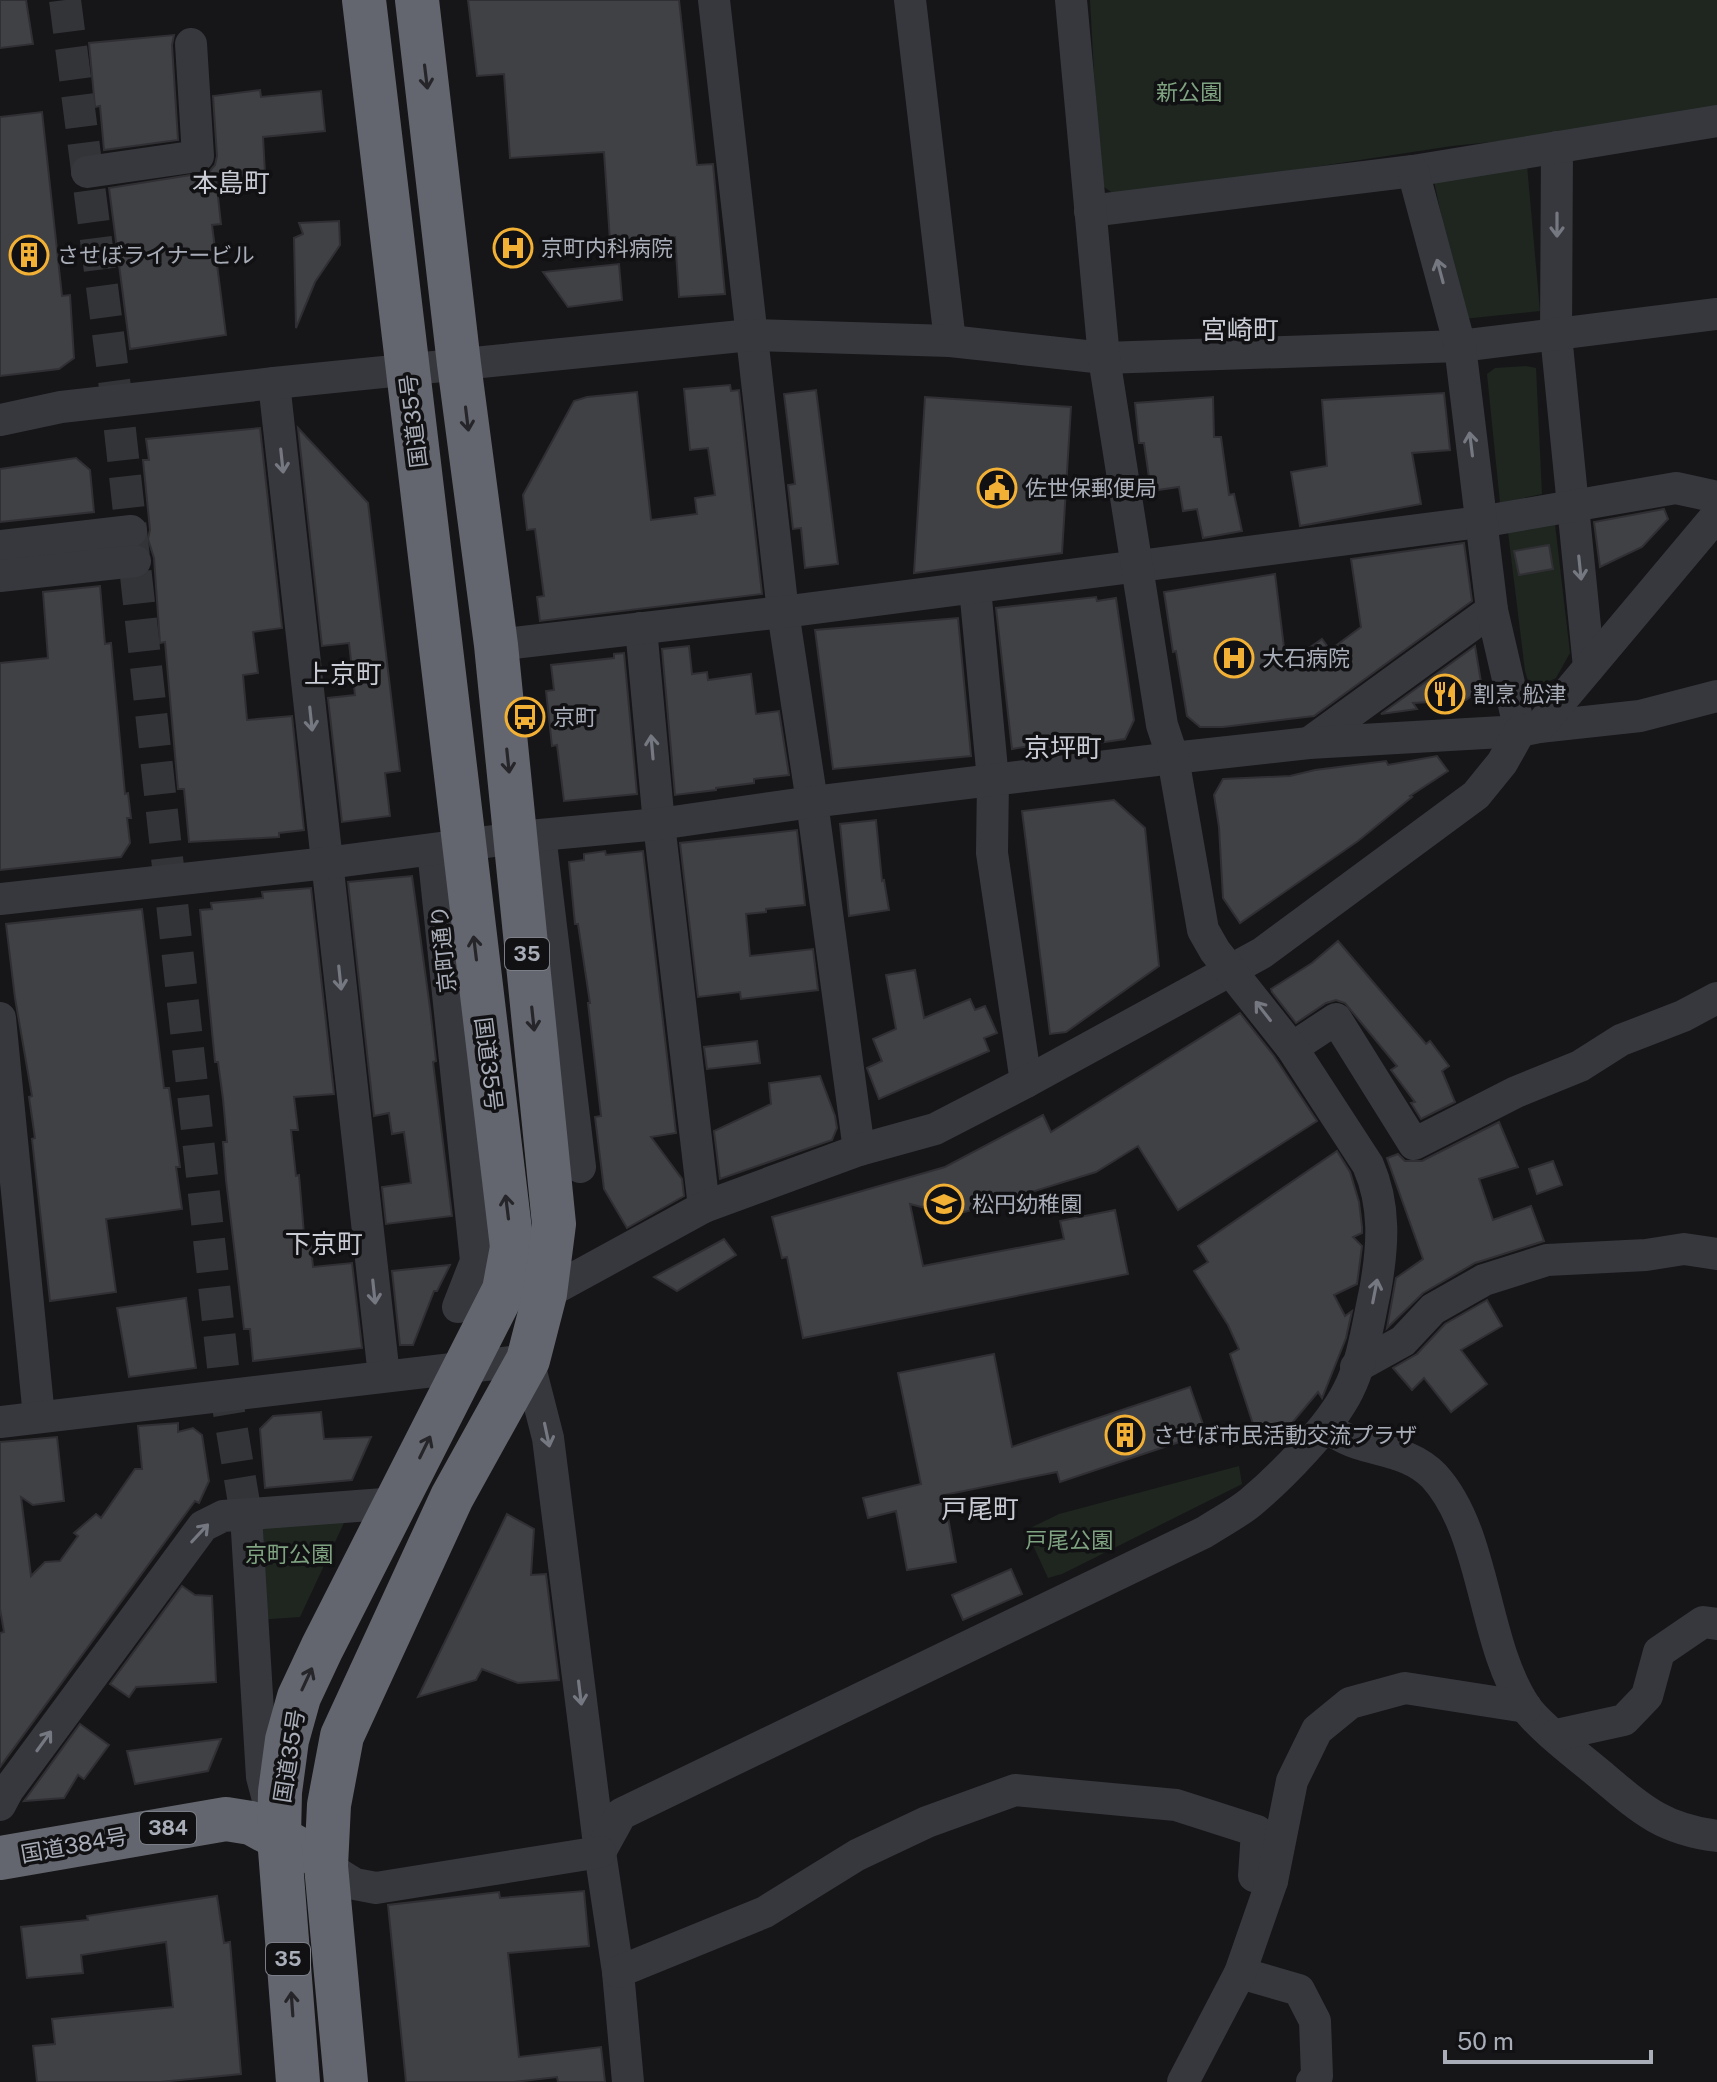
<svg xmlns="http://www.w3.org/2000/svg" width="1717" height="2082" viewBox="0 0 1717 2082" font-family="'Public Sans','Noto Sans JP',sans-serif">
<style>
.green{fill:#1e261f}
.building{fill:#404145;stroke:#303034;stroke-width:2}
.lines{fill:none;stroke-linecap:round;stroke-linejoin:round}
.minor-tunnel{stroke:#333438;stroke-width:32;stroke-dasharray:32 16;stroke-linecap:butt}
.minor{stroke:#37383d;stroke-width:32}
.highway{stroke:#63666e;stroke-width:44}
.oneway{stroke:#26262a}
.oneway2{stroke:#757881}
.labels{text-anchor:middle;stroke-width:7;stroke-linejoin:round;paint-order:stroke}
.shield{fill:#111113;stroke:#7b7e86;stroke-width:2}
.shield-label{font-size:20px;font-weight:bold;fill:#a8adb8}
.park-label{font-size:22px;fill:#7fa381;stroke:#111113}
.poi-label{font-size:22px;fill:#a8adb8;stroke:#111113;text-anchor:start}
.street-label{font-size:22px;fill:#a8adb8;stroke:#111113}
.quarter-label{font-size:26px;fill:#c9ccd4;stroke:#111113}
</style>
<rect width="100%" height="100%" fill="#161618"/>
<g class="green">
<path d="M1090,0h627v109l-216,32 -49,5 -334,51 -18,-13z"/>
<path d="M1527,165l13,146 -77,8 -29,-138z"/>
<path d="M1526,366l10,2 6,126 -42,9 -13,-129 8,-6z"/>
<path d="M1555,524l15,129 -14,25 -15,7 -13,-4 -3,-10 -17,-139z"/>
<path d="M1239,1466l3,18 -180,90 -14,4 -22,-48 33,-16z"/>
<path d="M350,1510l-50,107 -43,3 5,-100z"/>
</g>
<g class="building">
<path d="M0,0h26l7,44 -33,4z"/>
<path d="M468,0h211l18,165 16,-1 12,130 -46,3 -4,-60 -65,4 -6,-89 -94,6 -6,-84 -27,2z"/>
<path d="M174,35l-2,10 6,95 -74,10 -4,-44 -5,1 -6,-64z"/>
<path d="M260,90l1,7 60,-6 4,40 -62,6 2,36 -49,6 5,45 -9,1 14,110 -96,14 -21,-161 100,-16 6,-7 2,-9 -4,-60z"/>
<path d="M42,112l20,184 8,-1 4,63 -15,11 -59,7v-259z"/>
<path d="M339,221l1,24 -25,37 -19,46 -2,-90 9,-4 -4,-11z"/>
<path d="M619,264l3,36 -54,7 -25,-35z"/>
<path d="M730,385l1,6 8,-1 23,204 -222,27 -3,-24 7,-1 -9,-67 -8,1 -4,-35 51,-94 13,-4 50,-5 14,128 46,-6 -2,-16 20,-3 -7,-47 -18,2 -6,-61z"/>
<path d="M816,390l22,174 -33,4 -4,-40 -8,1 -5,-44 7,-1 -11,-90z"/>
<path d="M1444,393l6,57 -38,3 9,51 -121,22 -9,-54 36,-6 -5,-66z"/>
<path d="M925,397l146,10 -9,146 -148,20z"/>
<path d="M1213,397l1,40h7l8,58 5,-1 8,37 -39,7 -6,-29 -14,2 -4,-24 -28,4 -7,-48h-5l-4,-40z"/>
<path d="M260,428l22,200 -29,4 5,41 -15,2 4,45 45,-4 12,114 -25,3v4l-90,5 -5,-53h-6l-13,-147 -5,1 -6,-85 -6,-19 2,-9 -7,-70h6l-3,-21z"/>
<path d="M298,428l70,75 32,268 -15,2 5,43 -48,6 -14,-124 27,-3 -6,-52 -27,3z"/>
<path d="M76,458l14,12 4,42 -94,10v-53z"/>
<path d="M1664,509l4,10 -26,28 -42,20 -6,-45z"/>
<path d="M1464,543l8,58 -158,115 -91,11h-23l-13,-11 -11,-65 -3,1 -9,-60 111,-18 11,90 36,-25 8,11 31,-23 -10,-68z"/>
<path d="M1549,545l4,24 -34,6 -5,-24z"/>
<path d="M100,586l5,58 6,-1 14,151 3,-1 3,25h-4l3,25 -9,14 -121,13v-207l48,-5 -5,-66z"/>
<path d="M1096,597l1,4 19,-3 18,122 -9,19 -61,9 -1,-3 -25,4 -1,-4 -25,4 -16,-141z"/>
<path d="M958,618l13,138 -138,13 -18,-139z"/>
<path d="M689,646l3,28 15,-2 1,8 43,-6 5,40 23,-3 10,64 -35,4v4l-38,5v2l-41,5 -13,-146z"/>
<path d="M1475,646l7,42 -16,12 -53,3 4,6 -36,5z"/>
<path d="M624,653l13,141 -73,7 -7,-56 -5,1 -6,-55 8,-1 -3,-25 63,-7v-4z"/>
<path d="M1437,756l11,15 -38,25 2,1 -54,44 -118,82 -17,-25 -4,-71 -5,-32 9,-16 67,-3 25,-6 71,-9 2,4z"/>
<path d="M1114,800l31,28 14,138 -93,66 -16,2 -28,-223z"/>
<path d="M876,820l6,61 2,-1 5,30 -40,6 -9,-92z"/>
<path d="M797,830l8,75 -39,4v3l-20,2 4,42 63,-7 5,41 -77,9 -1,-7 -42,5 -18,-154z"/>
<path d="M605,851l1,4 37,-4 33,282 -25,4 31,42 2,17 -57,32 -23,-39 -9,-72 6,-1 -13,-113h2l-12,-79h-3l-6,-62 15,-2v-6z"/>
<path d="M412,876l18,132 6,53 -3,1 19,154 -66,8 -4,-37 29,-4 -7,-51 -12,2 -3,-21 -15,3 -26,-234z"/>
<path d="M311,888l23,206 -40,3 4,33h-7l5,46 3,-1 6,71h6l2,21 39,-4 10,85 -109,13 -3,-32h-6l-18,-149 -3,-38h4l-4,-43 -5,-37h-3l-15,-152 12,-1 -1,-6 52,-5 -1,-6z"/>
<path d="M142,909l22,179h5l11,79h-4l6,42 -76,10 10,73 -66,9 -18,-162 3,-1 -6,-41 3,-1 -17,-98 -9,-74z"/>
<path d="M1338,941l88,103 4,-3 19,25 -7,5 13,31 -34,17 -10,-16 4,-1 -24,-32 6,-4 -52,-63 -9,-3 -10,3 -30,20 -24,-31 -1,-3 41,-26z"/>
<path d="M915,970l9,48 46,-19 5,11 10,-4 12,27 -13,5 5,13 -110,48 -12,-31 15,-7 -9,-22 23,-10 -10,-54z"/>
<path d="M1240,1013l34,43 43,65 -139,89 -40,-64 -42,26 -116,36 -28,7 -42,-11 13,62 141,-27 -4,-18 55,-11 13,64 -325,64 -16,-81 -5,1 -10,-41 173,-50 98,-52 8,17z"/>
<path d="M757,1041l3,22 -53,6 -3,-22z"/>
<path d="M820,1076l15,40 2,12 -5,12 -112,39 -6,-48 57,-27 -2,-21z"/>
<path d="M1499,1122l19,45 -39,12 14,41 38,-14 13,35 -69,22 -52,30 -36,35 9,-50 27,-19 -36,-101 11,-4 7,7h17z"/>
<path d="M1337,1151l13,21 9,30 3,25v6l-9,4 9,9 -5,38 -23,11 11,21 7,-5 -6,27 -24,60 -4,-6 -36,43 -23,7 -29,-88 9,-5 -11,-24 -34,-54 14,-9 -10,-16z"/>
<path d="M1553,1161l9,24 -25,9 -8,-25z"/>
<path d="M724,1239l12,16 -59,36 -23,-14z"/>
<path d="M450,1265l-13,26h-3l-21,54h-13l-8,-74z"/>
<path d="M186,1298l10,70 -67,9 -12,-69z"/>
<path d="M1487,1300l15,26 -41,24 26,34 -36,28 -27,-34 -12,12 -19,-22 24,-14 28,-30z"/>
<path d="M994,1354l18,93 178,-60 16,46 -146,49 -3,-10 -113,23 12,67 -49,8 -11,-59 -28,7 -5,-20 58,-14 -23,-111z"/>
<path d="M321,1412l3,27 47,-2 -19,43 -87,8 -5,-59 13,-13z"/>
<path d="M178,1423v9l15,-4 9,7 7,46 -10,22 -4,-2 -195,266v-134l4,-1 -4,-23v-167l57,-5 7,64 -31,4 -12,-8 10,79 14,-14 15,-1 18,-25 -4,-3 22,-19 5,4 34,-49h7l-4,-43z"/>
<path d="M507,1514l27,15 -3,46 15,-1 13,106 -41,3 -36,-14 -6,11 -58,17z"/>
<path d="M1011,1569l11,25 -59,26 -11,-25z"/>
<path d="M182,1586l13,9 17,1 4,86 -80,5 -7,10 -19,-13z"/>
<path d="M80,1724l29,21 -25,34 -6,-4 -14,23 -40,3z"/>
<path d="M221,1739l-13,32 -73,13 -8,-33z"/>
<path d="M584,1891l5,55 -81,7 11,104 82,-10 4,35h-47l-1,-5 -43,5h-108l-18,-177 111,-13 1,6z"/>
<path d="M217,1896l7,47 6,-1 11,132 -81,8h-123l-4,-36 22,-2 -3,-25 121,-12 -7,-65 -85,13 2,18 -56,5 -6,-51 67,-7 -1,-4z"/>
</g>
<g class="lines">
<path class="minor-tunnel" d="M65,0l52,403 109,991 20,121"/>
<g class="minor">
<path d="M714,0l69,612 29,190 47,348"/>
<path d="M910,0l40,341"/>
<path d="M1557,147l-1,188 33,332"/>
<path d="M87,172l111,-16 -7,-112"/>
<path d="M1090,211l323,-40 304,-50"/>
<path d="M274,383l110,993"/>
<path d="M0,420l61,-13 213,-24 477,-48 199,6 154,17 356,-12 257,-32"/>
<path d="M0,546l131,-15"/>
<path d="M0,576l135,-15"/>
<path d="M975,588l18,192 -1,73 34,229"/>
<path d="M641,628l18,196 45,383"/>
<path d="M496,645l287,-33 697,-90 196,-34 41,9"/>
<path d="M1539,727l101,-11 77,-20"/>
<path d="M1309,743l183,-133"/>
<path d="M540,835l40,332"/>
<path d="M433,850l43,411 -18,46"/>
<path d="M0,899l327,-36 213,-28 119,-11 153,-22 361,-44 136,-15 211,-12 -28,-121 -32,-264 -47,-175"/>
<path d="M0,1018l39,399"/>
<path d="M1292,1048l44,-29 78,125 102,-52 64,-26 41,-26 62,-24 34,-18"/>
<path d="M531,1293l14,1 159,-87 155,-57 76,-21 91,-47 236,-129 214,-158 26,-32 18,-32 19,-4 178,-212"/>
<path d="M1356,1367l47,-26 30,-32 51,-29 63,-20 99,-5 38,-6 33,5"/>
<path d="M0,1422l528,-62 20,78 52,414 18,120 10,110"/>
<path d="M1325,1427c10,6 21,13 32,16 28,9 56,11 77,33 52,57 48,165 91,230 13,20 57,53 77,70 40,34 61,53 115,60"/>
<path d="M246,1515l16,262 9,34"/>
<path d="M1556,1735l68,-15 23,-24 12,-44 44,-30 14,2"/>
<path d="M0,1805l8,-15 195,-264 20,-10 174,-13"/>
<path d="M600,1852l21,-38 584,-282c15,-10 33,-19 46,-30 31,-26 79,-75 97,-111 15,-29 20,-68 27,-100 8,-44 11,-85 -7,-126l-76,-117 -77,-97 -12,-21 -30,-172 -11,-33 -58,-367 -33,-358"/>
<path d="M326,1866l29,18 21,4 224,-36"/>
<path d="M618,1972l147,-60 92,-57 70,-33 88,-32 161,15 81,26 -3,45 18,5"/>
<path d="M1240,1973l59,17 16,31 2,55 -5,6"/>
<path d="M1183,2082l57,-109 32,-92 20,-100 25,-51 33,-27 55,-15 121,19"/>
</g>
<g class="highway">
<path d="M0,1858l226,-39 25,4 52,28"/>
<path d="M298,2082l-19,-245 1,-45 7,-52 12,-43 23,-49 182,-358 8,-43 -148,-1247"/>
<path d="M346,2082l-20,-216 3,-61 13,-69 110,-239 76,-137 17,-66 9,-70 -58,-579 -37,-281 -42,-364"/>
</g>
</g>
<defs><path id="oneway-shaft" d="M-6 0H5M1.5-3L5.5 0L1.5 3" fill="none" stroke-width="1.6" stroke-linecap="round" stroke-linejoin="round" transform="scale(2)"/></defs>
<g class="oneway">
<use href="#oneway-shaft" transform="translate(426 77) rotate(83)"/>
<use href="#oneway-shaft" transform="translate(467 419) rotate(83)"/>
<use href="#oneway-shaft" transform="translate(508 761) rotate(84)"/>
<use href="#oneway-shaft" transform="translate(475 948) rotate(-97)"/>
<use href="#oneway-shaft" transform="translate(533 1019) rotate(84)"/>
<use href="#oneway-shaft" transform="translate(507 1207) rotate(-97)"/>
<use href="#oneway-shaft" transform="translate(425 1447) rotate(-64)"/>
<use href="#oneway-shaft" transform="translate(307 1679) rotate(-65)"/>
<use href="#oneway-shaft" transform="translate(292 2004) rotate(-94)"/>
</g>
<g class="oneway2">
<use href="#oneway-shaft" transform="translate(1557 225) rotate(90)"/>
<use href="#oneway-shaft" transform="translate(1440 271) rotate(-105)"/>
<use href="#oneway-shaft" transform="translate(1471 444) rotate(-97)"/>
<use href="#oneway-shaft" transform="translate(282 461) rotate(84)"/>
<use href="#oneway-shaft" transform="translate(1580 568) rotate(84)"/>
<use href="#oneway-shaft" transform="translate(311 719) rotate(84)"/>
<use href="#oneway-shaft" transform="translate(652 747) rotate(-95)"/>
<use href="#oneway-shaft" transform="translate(340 978) rotate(84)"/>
<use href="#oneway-shaft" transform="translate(1263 1011) rotate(-128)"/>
<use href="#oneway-shaft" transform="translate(1375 1291) rotate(-79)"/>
<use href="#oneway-shaft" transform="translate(374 1292) rotate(84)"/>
<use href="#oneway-shaft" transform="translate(547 1435) rotate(78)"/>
<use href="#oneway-shaft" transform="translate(200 1533) rotate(-47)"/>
<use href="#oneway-shaft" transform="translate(580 1693) rotate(83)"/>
<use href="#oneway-shaft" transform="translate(44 1741) rotate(-54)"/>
</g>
<defs>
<symbol id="hospital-ring" viewBox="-11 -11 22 22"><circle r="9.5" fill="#111113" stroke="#f2b134" stroke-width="1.5"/><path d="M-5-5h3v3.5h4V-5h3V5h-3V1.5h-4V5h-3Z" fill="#f2b134"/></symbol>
<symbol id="building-ring" viewBox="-11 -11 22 22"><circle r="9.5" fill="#111113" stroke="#f2b134" stroke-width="1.5"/><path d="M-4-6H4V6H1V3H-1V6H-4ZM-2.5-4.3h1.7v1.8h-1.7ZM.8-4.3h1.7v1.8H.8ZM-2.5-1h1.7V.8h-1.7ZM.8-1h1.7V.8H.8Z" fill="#f2b134"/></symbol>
<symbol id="civic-ring" viewBox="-11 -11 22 22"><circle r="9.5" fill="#111113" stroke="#f2b134" stroke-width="1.5"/><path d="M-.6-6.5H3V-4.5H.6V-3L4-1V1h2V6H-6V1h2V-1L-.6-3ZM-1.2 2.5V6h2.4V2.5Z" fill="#f2b134"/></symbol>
<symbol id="restaurant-ring" viewBox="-11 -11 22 22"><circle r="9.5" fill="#111113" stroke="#f2b134" stroke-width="1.5"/><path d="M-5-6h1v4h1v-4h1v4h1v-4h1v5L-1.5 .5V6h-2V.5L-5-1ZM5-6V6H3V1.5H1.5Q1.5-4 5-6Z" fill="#f2b134"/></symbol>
<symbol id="bus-ring" viewBox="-11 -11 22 22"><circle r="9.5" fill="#111113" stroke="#f2b134" stroke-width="1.5"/><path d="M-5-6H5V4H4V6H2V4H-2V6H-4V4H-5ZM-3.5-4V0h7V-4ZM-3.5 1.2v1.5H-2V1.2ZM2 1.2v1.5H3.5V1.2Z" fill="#f2b134"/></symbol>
<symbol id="school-ring" viewBox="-11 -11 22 22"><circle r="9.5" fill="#111113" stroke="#f2b134" stroke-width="1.5"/><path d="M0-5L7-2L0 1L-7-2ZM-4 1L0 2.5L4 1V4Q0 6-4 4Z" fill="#f2b134"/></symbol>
</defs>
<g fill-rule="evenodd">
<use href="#hospital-ring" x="491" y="226" width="44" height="44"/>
<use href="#building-ring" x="7" y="233" width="44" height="44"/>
<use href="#civic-ring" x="975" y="466" width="44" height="44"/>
<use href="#hospital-ring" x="1212" y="636" width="44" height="44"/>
<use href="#restaurant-ring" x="1423" y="672" width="44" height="44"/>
<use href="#bus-ring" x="503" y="695" width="44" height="44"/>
<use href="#school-ring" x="922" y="1182" width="44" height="44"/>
<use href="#building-ring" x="1103" y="1413" width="44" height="44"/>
</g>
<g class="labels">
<g class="shield">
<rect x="505" y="938" width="44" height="32" rx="6"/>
<rect x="140" y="1812" width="56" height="32" rx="6"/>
<rect x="266" y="1943" width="44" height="32" rx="6"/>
</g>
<g class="shield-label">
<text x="527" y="961">35</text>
<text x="168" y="1835">384</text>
<text x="288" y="1966">35</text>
</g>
<g class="park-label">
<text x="1189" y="100">新公園</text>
<text x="1069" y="1548">戸尾公園</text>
<text x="289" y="1562">京町公園</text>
</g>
<g class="poi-label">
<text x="541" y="256">京町内科病院</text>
<text x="57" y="263">させぼライナービル</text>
<text x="1025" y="496">佐世保郵便局</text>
<text x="1262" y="666">大石病院</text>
<text x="1473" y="702">割烹 舩津</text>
<text x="553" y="725">京町</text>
<text x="972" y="1212">松円幼稚園</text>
<text x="1153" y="1443">させぼ市民活動交流プラザ</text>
</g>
<g class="street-label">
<text transform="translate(413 421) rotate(-97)" y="8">国道35号</text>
<text transform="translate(443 949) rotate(-96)" y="8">京町通り</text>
<text transform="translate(489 1064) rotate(83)" y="8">国道35号</text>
<text transform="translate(289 1756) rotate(-81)" y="8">国道35号</text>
<text transform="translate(74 1845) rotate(-10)" y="8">国道384号</text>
</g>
<g class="quarter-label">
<text x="231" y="192">本島町</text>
<text x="1240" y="339">宮崎町</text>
<text x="343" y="683">上京町</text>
<text x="1063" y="757">京坪町</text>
<text x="324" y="1253">下京町</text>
<text x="980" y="1518">戸尾町</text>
</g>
</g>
<path d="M1445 2050v12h206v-12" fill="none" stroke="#a8adb8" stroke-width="4"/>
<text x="1457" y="2050" font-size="24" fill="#a8adb8" stroke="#111113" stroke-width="6" paint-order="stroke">50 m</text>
</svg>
